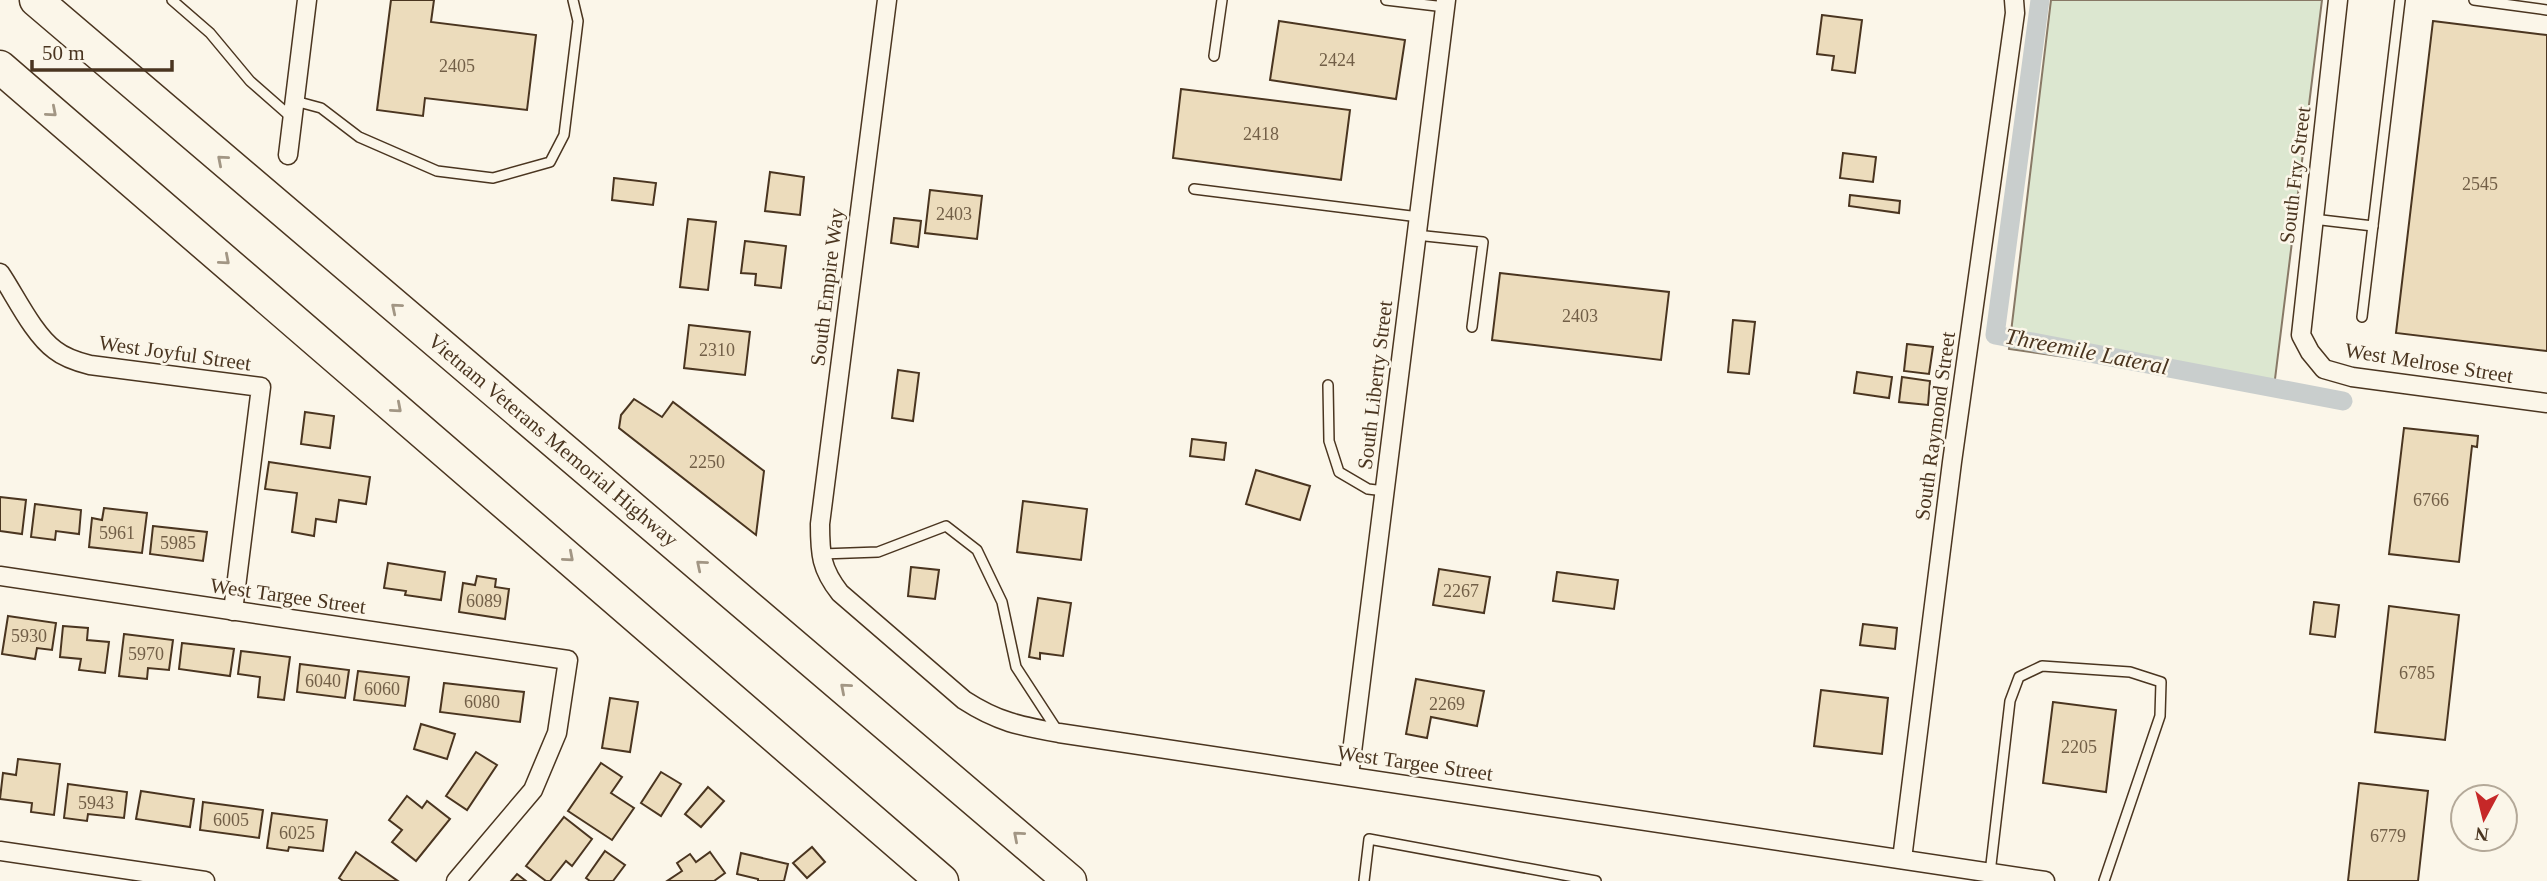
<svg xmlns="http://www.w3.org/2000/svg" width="2547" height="881" viewBox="0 0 2547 881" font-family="Georgia,serif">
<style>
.green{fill:#dce7d0;stroke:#887966;stroke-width:2}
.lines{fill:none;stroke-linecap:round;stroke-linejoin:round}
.canal{stroke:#c9cecd;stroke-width:19}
.building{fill:#ecdcbc;stroke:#4a3520;stroke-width:2}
.lane-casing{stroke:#4a3520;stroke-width:12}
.street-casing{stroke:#4a3520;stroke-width:21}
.highway-casing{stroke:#4a3520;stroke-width:35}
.lane{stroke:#fbf6e9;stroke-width:9}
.street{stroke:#fbf6e9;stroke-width:18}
.highway{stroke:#fbf6e9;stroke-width:32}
.oneway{stroke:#a29684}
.labels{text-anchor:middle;stroke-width:5;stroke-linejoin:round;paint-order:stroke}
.number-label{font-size:18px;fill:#725f47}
.street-label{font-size:21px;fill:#4a3520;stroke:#fbf6e9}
.water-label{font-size:23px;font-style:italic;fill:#4a3520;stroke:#fbf6e9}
</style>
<rect width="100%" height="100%" fill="#fbf6e9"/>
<path class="green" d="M2051,0h271l-48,387 -265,-38z"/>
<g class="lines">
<path class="canal" d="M2040,0l-45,335 348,66"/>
</g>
<g class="building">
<path d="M391,0h43l-3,22 105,13 -9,75 -102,-12 -2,18 -46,-6z"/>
<path d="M1822,15l40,5 -7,53 -23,-3 2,-14 -17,-2z"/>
<path d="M1279,21l126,19 -9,59 -126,-19z"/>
<path d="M2433,21l114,14v316l-151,-18z"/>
<path d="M1181,89l169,21 -9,70 -168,-22z"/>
<path d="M1843,153l33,4 -3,25 -33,-4z"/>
<path d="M770,172l34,5 -4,38 -35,-4z"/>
<path d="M614,178l42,5 -3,22 -41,-5z"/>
<path d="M930,190l52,6 -5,43 -52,-6z"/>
<path d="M1850,195l50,6 -1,12 -50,-7z"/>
<path d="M894,218l27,3 -3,26 -27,-4z"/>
<path d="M688,219l28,3 -8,68 -28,-3z"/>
<path d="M745,241l41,5 -5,42 -26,-3 1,-11 -15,-1z"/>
<path d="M1500,273l169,19 -8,68 -169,-20z"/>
<path d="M1733,320l22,2 -6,52 -21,-2z"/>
<path d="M689,325l61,7 -5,43 -61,-7z"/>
<path d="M1907,344l26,3 -4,27 -25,-3z"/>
<path d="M898,370l21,3 -6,48 -21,-3z"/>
<path d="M1857,372l35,5 -3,21 -35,-5z"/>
<path d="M1902,377l28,4 -2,24 -29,-3z"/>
<path d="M634,399l28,18 11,-15 91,69 -8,64 -137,-107 2,-13z"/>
<path d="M305,412l29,4 -4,32 -29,-4z"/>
<path d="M2404,428l74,8 -1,11 -5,-1 -13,116 -70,-8z"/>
<path d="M1192,439l34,4 -2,17 -34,-4z"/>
<path d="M269,462l101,15 -4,27 -27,-4 -3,22 -20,-3 -2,17 -22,-4 5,-39 -32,-4z"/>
<path d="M1256,470l54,16 -10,34 -54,-16z"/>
<path d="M0,497l26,3 -4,34 -22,-3z"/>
<path d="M1023,501l64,8 -6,51 -64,-8z"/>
<path d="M35,504l46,6 -2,24 -23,-3 -1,9 -24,-3z"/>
<path d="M104,508l43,5 -5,40 -53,-6 3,-29 10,2z"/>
<path d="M153,526l54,6 -4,29 -53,-7z"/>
<path d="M388,563l57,9 -4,28 -36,-5 1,-4 -22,-3z"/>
<path d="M911,567l28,3 -4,29 -27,-3z"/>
<path d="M1439,569l51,8 -6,36 -51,-8z"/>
<path d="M1557,572l61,8 -4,29 -61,-8z"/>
<path d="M477,576l19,3 -1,8 14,2 -4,30 -46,-7 4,-29 12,2z"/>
<path d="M1038,598l33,5 -8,53 -23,-3v6l-11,-2z"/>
<path d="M2314,602l25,3 -4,32 -25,-3z"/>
<path d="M2389,606l70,9 -14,125 -70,-8z"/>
<path d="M8,616l48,7 -4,27 -15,-2 -2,11 -33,-5z"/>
<path d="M1863,624l34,4 -2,21 -35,-4z"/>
<path d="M63,626l25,2 -1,12 22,2 -4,31 -26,-3 2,-11 -21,-2z"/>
<path d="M124,634l49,6 -4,30 -21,-2 -1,11 -28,-3z"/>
<path d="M182,643l52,6 -4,27 -51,-7z"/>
<path d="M241,651l49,6 -6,43 -26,-3 2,-20 -22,-3z"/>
<path d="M300,664l49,6 -4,28 -48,-6z"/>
<path d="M358,671l51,6 -4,29 -51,-6z"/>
<path d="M1416,679l68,12 -7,35 -46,-9 -4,21 -21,-4z"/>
<path d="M444,683l80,9 -4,30 -80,-10z"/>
<path d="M1821,690l67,8 -6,56 -68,-8z"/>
<path d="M610,698l28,4 -8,50 -28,-4z"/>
<path d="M2053,702l63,8 -10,82 -63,-9z"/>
<path d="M421,724l34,10 -8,25 -33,-10z"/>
<path d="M476,752l21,13 -30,45 -21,-14z"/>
<path d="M18,759l42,5 -6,51 -23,-3 1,-9 -32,-4 3,-26 13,2z"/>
<path d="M601,763l21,14 -11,16 23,15 -22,32 -44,-29z"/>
<path d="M661,772l20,12 -20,32 -20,-13z"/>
<path d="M2359,783l69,8 -10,90h-70z"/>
<path d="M68,784l59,8 -3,26 -36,-4 -1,7 -23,-3z"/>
<path d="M708,787l16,14 -23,26 -16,-13z"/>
<path d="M141,791l53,8 -4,28 -54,-8z"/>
<path d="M407,796l15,12 5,-7 23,18 -34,42 -24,-19 10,-12 -13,-10z"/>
<path d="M203,802l60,8 -4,28 -59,-8z"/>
<path d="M272,813l55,7 -4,31 -34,-4 -1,4 -21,-3z"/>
<path d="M564,817l28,22 -20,27 -6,-5 -16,20h-4l-20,-15z"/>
<path d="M812,847l13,15 -18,16 -14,-15z"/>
<path d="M605,851l20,14 -12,16h-23l-4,-3z"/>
<path d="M356,852l42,29h-55l-4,-3z"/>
<path d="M710,852l15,21 -11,8h-47l15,-10 -5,-8 13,-9 6,8z"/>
<path d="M741,853l47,11 -4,17h-26v-2l-21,-5z"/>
<path d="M517,874l9,7h-15z"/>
</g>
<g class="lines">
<defs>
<g id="lane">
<path d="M172,0l38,33 40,48 41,36"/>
<path d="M1386,0l59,7"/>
<path d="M2474,0l73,10"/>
<path d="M1214,56l8,-56"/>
<path d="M295,101l26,7 38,29 78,34 56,7 57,-16 14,-27 14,-114 -5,-21"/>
<path d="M1194,189l225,28"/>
<path d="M2313,219l60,7"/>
<path d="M1416,235l67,7 -11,85"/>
<path d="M2362,317l38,-317"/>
<path d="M1328,385l1,56 10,31 29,17 17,2"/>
<path d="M822,554l56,-2 68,-26 31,24 25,52 14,65 43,66"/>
<path d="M1990,873l20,-172 9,-24 23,-11 88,6 31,10 -1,34 -56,165"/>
<path d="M1364,881l5,-42 227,42"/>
</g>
<g id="street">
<path d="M887,0l-67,524c0,30 1,45 20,69l124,107c34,22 56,26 95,33l986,148"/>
<path d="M2338,0l-37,335 9,17 14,17 28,8 195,26"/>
<path d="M288,155l19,-155"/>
<path d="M0,273c15,22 33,61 55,77 10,8 23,12 35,15l171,22 -28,224"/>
<path d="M0,576l568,84 -11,73 -24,57 -77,91"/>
<path d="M1349,776l97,-776"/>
<path d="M0,851l205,30"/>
<path d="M1902,859l50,-397 63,-449 -1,-13"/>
</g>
<g id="highway">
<path d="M36,0c343,295 690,586 1034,881"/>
<path d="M0,67l942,814"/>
</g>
</defs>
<use href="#lane" class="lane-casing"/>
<use href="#street" class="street-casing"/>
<use href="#highway" class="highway-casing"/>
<use href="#lane" class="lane"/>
<use href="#street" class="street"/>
<use href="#highway" class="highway"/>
</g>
<defs><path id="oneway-chevron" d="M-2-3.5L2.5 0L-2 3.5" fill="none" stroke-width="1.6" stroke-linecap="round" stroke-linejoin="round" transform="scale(1.75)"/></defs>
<g class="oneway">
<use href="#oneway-chevron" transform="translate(52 112) rotate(41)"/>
<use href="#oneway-chevron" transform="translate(222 160) rotate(-139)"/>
<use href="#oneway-chevron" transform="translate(225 260) rotate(41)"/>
<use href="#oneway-chevron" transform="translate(396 308) rotate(-140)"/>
<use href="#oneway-chevron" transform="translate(397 408) rotate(41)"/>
<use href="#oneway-chevron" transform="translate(569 557) rotate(41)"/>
<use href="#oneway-chevron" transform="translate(701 565) rotate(-140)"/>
<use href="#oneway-chevron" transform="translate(845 688) rotate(-139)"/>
<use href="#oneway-chevron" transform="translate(1018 836) rotate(-139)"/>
</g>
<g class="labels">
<g class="number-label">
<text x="1337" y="66">2424</text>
<text x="457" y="72">2405</text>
<text x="1261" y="140">2418</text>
<text x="2480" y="190">2545</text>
<text x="954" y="220">2403</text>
<text x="1580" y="322">2403</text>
<text x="717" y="356">2310</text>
<text x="707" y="468">2250</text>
<text x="2431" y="506">6766</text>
<text x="117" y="539">5961</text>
<text x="178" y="549">5985</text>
<text x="1461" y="597">2267</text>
<text x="484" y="607">6089</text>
<text x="29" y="642">5930</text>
<text x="146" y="660">5970</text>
<text x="2417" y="679">6785</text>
<text x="323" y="687">6040</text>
<text x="382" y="695">6060</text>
<text x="482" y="708">6080</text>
<text x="1447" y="710">2269</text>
<text x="2079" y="753">2205</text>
<text x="96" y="809">5943</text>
<text x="231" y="826">6005</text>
<text x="297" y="839">6025</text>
<text x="2388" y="842">6779</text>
</g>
<g class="street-label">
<text transform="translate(2295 175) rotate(-83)" y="7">South Fry Street</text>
<text transform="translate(827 287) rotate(-83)" y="7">South Empire Way</text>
<text transform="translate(175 353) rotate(8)" y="7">West Joyful Street</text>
<text transform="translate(2429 363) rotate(9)" y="7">West Melrose Street</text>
<text transform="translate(1375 385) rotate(-83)" y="7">South Liberty Street</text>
<text transform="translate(1935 426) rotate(-82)" y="7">South Raymond Street</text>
<text transform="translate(553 440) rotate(40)" y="7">Vietnam Veterans Memorial Highway</text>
<text transform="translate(288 596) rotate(8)" y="7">West Targee Street</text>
<text transform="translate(1415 763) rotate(8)" y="7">West Targee Street</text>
</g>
<g class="water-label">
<text transform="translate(2087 351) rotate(11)" y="8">Threemile Lateral</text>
</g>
</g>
<g transform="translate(2484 818) rotate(187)"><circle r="33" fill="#fbf6e9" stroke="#b4a999" stroke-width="2"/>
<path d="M0-5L12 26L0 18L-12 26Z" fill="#c62828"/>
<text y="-10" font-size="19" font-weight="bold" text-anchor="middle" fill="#4a3520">N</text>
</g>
<path d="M32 60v10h140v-10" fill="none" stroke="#4a3520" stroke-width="3.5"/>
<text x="42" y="60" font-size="21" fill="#4a3520" stroke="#fbf6e9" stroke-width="5" paint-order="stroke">50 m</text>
</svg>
